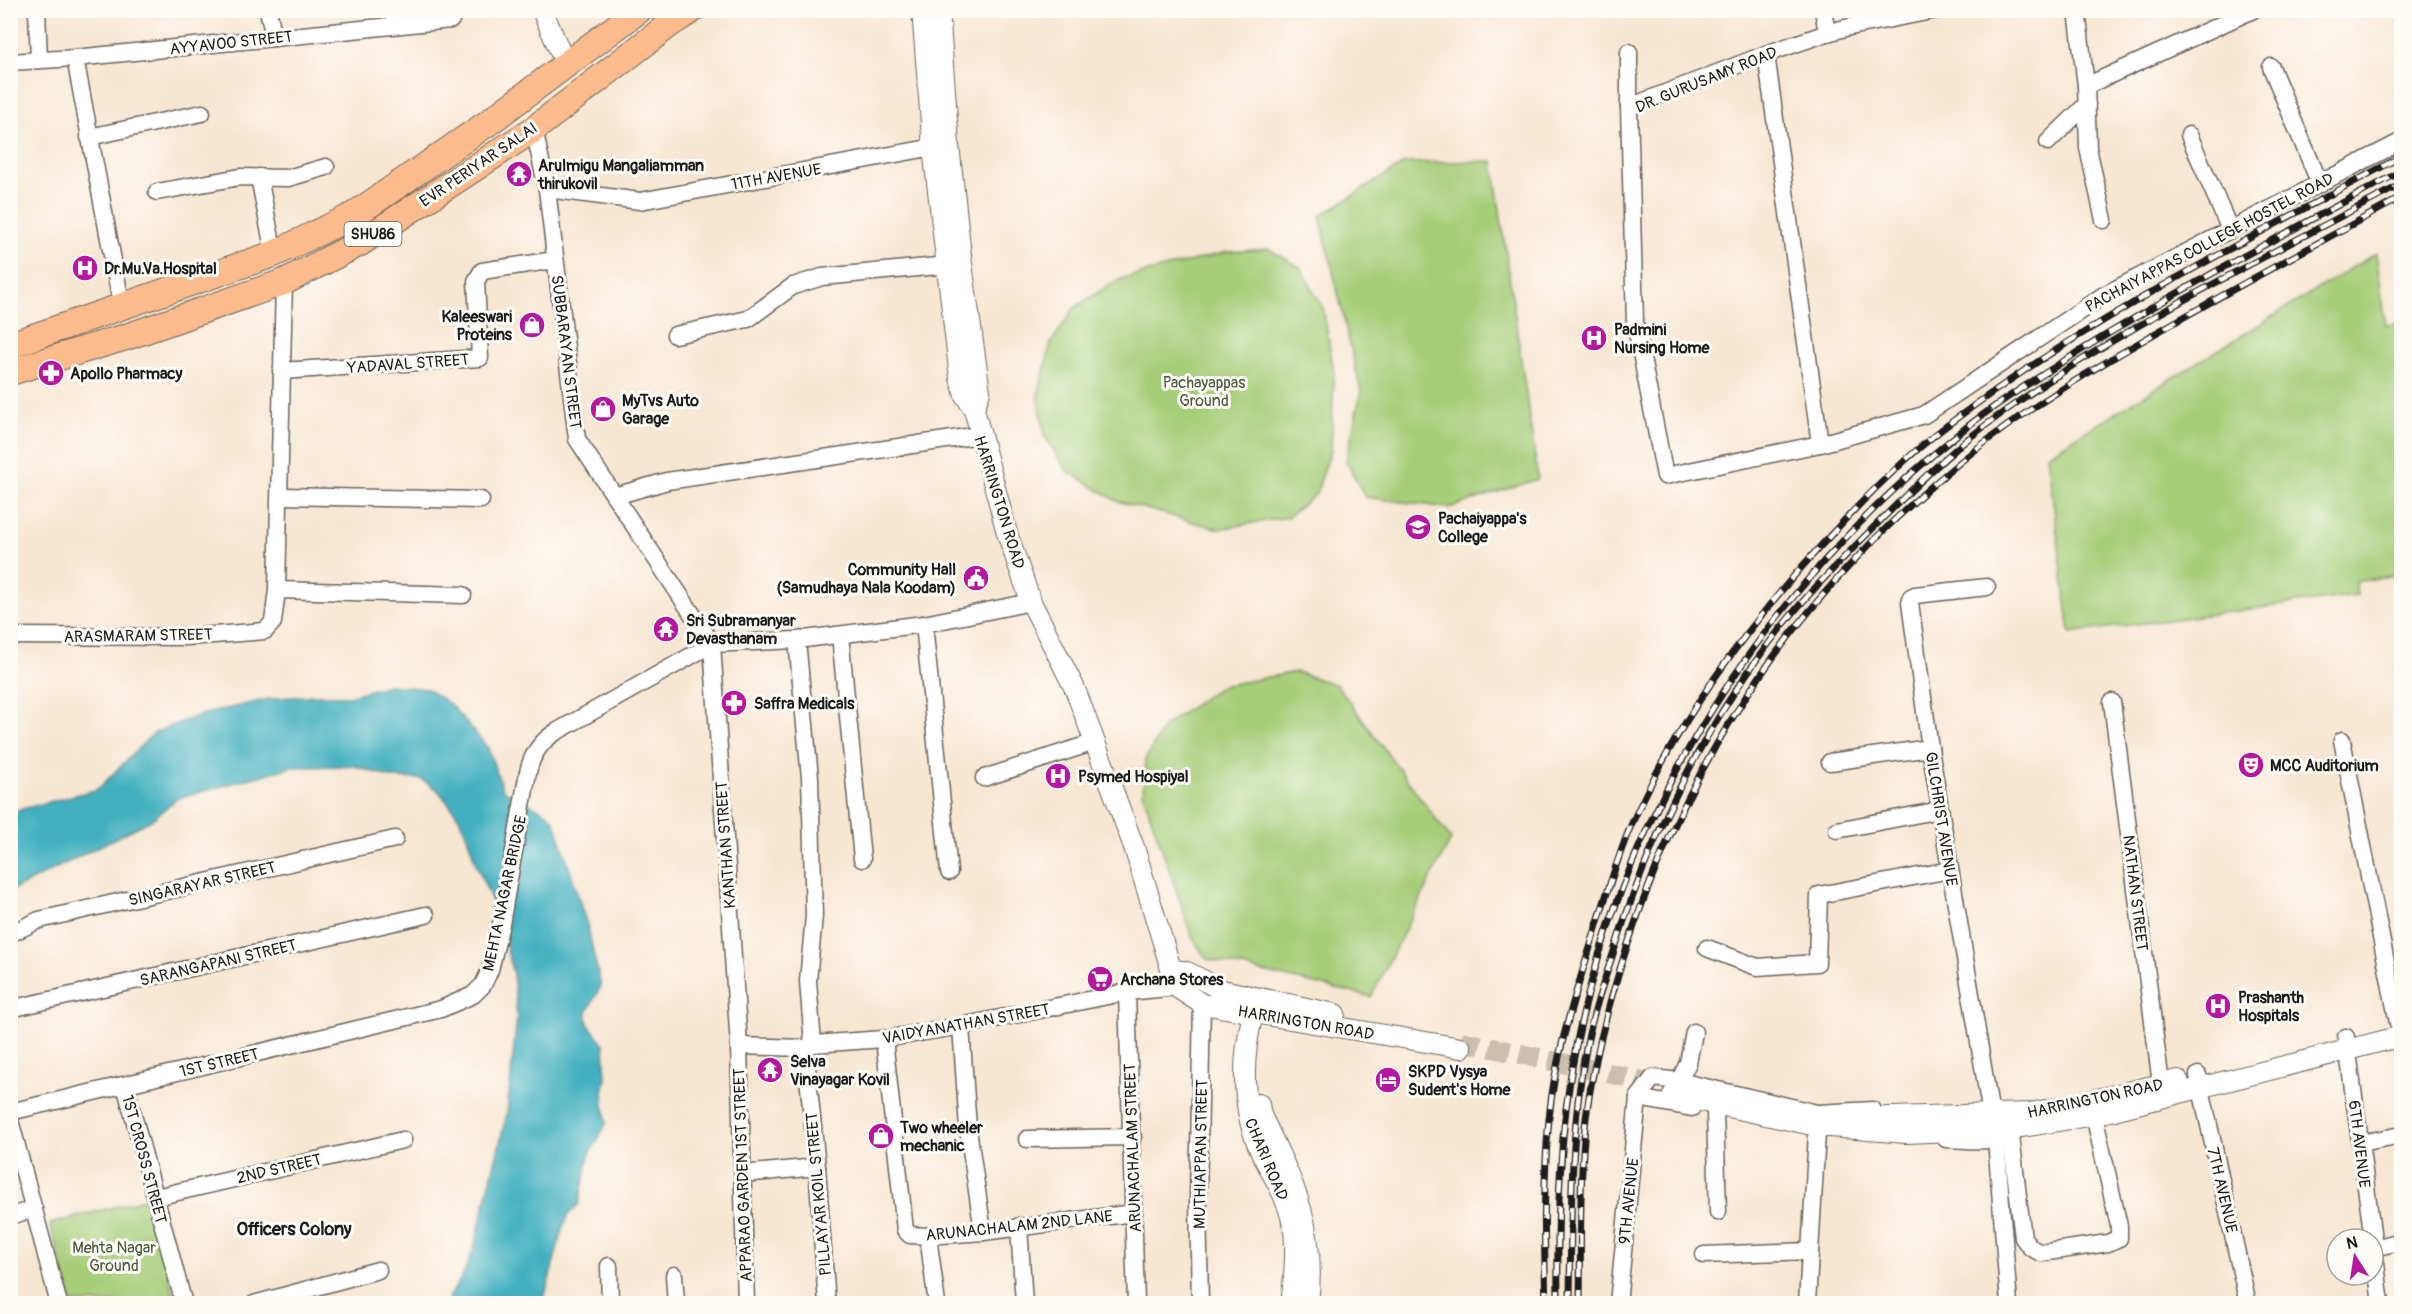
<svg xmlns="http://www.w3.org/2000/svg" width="2412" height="1314" viewBox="0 0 2412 1314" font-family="Pangolin,sans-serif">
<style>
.green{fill:#a6cd78;stroke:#61744a;stroke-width:1.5}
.water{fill:#43b0c0;stroke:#30666e;stroke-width:1.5}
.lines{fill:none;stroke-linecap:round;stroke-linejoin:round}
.tertiary-tunnel{stroke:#cbbead;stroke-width:20;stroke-dasharray:20 10;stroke-linecap:butt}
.minor-casing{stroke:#69635b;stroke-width:19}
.tertiary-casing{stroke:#69635b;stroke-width:22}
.primary-casing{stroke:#69635b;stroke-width:28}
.minor{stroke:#fff;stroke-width:16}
.tertiary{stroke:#fff;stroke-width:20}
.primary{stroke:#fbbb8c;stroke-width:26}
.rail-casing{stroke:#1c1c1c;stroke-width:7}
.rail{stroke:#fdfcf7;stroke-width:4.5;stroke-dasharray:14;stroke-linecap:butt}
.labels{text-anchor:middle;stroke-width:6;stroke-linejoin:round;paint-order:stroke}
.shield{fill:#fdfcf7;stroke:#605f5e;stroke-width:1.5}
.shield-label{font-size:15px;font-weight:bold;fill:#1c1c1c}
.street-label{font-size:16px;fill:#1c1c1c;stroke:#fdfcf7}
.poi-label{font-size:16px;font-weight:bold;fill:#1c1c1c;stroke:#fdfcf7;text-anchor:start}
.park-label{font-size:16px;fill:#4c5a3c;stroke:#fdfcf7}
.neighbourhood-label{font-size:18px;font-weight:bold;fill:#1c1c1c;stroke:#fdfcf7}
</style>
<rect width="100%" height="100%" fill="#fdfcf7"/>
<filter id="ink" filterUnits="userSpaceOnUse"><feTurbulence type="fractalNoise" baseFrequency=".0167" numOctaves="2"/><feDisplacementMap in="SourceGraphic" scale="12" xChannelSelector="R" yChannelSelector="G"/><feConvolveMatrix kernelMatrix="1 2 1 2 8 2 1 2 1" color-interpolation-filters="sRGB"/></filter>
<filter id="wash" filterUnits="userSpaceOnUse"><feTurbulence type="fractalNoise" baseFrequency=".008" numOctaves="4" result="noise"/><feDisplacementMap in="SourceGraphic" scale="24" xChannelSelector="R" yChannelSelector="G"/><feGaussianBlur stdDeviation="1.35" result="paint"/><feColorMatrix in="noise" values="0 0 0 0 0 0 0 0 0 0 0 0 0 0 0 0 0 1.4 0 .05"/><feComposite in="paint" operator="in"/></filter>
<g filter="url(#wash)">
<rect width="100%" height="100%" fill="#f7e6d1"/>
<g class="green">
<path d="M1493,161l45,318 -89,29 -84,-11 -19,-36 15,-69 -41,-176 85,-53z"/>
<path d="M1269,249l31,18 23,41 11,65 -3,77 -15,44 -28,23 -69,12 -102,-28 -50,-30 -22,-34 -7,-41 13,-53 23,-35 43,-28 110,-28z"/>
<path d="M2376,253l10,72 15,-2v251l-46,8 2,13 -287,38 -23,-178z"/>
<path d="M1296,672l41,13 114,154 -80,158 -164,-38 -14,-20 -50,-145 2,-34 19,-34 57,-40z"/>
<path d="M148,1198l28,105h-104l-22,-79z"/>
</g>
<path class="water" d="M389,685l38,4 23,15 38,44 15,42 44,23 7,7 4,11 30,97 12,54v6l-13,24 1,12 16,20 2,34 -3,14 3,32 -17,32 -10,48 -10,10 -6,13 -20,76h-97l17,-28 11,-27 33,-135 10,-96 -4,-43 -15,-59 -22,-51 -10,-31 -8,-17 -20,-26 -17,-11 -28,-1 -38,-12 -63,1 -114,31 -27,22 -140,71v-79l87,-23 56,-56 46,-18 69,-16 45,-4 34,1z"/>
</g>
<g filter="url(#ink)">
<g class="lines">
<path class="tertiary-tunnel" d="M1461,1041l206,45"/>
<defs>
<g id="minor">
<path d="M37,10l2,50"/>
<path d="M268,10l6,28"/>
<path d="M393,10l4,15"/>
<path d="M1823,10l4,23 -61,21 -137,53 6,215 30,154 155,-32 104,-29 180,-120 298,-154"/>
<path d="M2077,10l9,76 2,62 16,72"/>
<path d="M1827,33l18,-5 92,-18"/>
<path d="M1766,54l54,390"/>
<path d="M75,58l47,250"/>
<path d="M10,62l65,-4 376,-38"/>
<path d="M2271,67l49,117"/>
<path d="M2086,86l167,-76"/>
<path d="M1629,107v-55"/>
<path d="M534,129l13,60 30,250 135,205 27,402 7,258"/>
<path d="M2189,135l41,95"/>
<path d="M89,137l113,-24"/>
<path d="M2048,142l39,-38"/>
<path d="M259,177l15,77"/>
<path d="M547,189l93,12 305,-56"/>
<path d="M157,192l83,-15 48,1 38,-11"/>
<path d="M675,335l73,-16 45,-33 29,-9 137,-13"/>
<path d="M281,371l199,-13 -4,-77 6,-10 73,-11"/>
<path d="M280,496l201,4"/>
<path d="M615,496l52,-15 313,-46"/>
<path d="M1987,587l-72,8 -4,2 -1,6 20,145 61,367"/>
<path d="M277,590l186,5"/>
<path d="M924,624l25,248"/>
<path d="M840,635l22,224"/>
<path d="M10,636l177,1 78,-6 8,-9 4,-32 7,-308"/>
<path d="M797,640l13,138 4,138 -6,65 5,63"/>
<path d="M2112,702l49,382"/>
<path d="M2342,740l56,283"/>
<path d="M1830,762l100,-14"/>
<path d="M984,778l111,-36"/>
<path d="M1837,830l103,-20"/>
<path d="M10,934l29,-14 356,-81"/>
<path d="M1707,948l50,19 60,-4 2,-68 131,-25"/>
<path d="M1127,992l9,312"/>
<path d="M10,1009l416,-94"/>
<path d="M961,1026l7,103 15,103"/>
<path d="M2346,1037l27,202"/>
<path d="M884,1039l21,191 5,5 18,1 55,-4 151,-19"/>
<path d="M739,1046l66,2 8,-4 71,-5 77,-13 166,-34 41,-4 14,-11"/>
<path d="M805,1048l12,119 10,137"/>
<path d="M2198,1075l50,229"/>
<path d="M1679,1081l9,-18 6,-31"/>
<path d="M125,1085l59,219"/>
<path d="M1692,1108l-54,-10 15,-20 26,3 138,32 56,-3"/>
<path d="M10,1112l431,-103 32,-14 10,-10 7,-15 11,-46 27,-152c4,-18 13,-31 28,-40l156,-88 85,-4 127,-16 107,-22"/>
<path d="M1715,1112l3,100"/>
<path d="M10,1120l49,184"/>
<path d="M2011,1136l12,102 8,10 10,5 67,-10 11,-5v-12l-25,-111"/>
<path d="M1027,1139l106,-2"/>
<path d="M1946,1139c22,1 47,4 67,-4"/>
<path d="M1996,1139l13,165"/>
<path d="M2360,1143l42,-8"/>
<path d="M743,1174l74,-7"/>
<path d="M156,1197l247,-57"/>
<path d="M10,1216l24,-7"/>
<path d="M1019,1226l5,78"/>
<path d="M928,1236l9,68"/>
<path d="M2373,1240l8,64"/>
<path d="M2374,1248l28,-7"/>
<path d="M1704,1255l106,-4"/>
<path d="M609,1266l1,38"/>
<path d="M674,1275l2,29"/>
<path d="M254,1304l124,-34"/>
<path d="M1200,1304l-2,-105 4,-195"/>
<path d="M1618,1304l20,-206"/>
<path d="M1807,1304l10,-171"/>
</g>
<g id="tertiary">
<path d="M542,10l24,55"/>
<path d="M922,10l11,138 27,230 5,17 9,14"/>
<path d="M939,10l10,135 13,119 18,128 -6,17 33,124 24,69 44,87 59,158 37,122 2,16 29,19 259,44"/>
<path d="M1171,969l16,3 35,18 113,24"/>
<path d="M1253,1014c-11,42 -12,91 5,131 11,26 28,48 34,76 6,23 2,58 -1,83"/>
<path d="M1673,1095l144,31 90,7 109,-5 78,-13 308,-79"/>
<path d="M1259,1104l2,11c32,67 56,111 47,189"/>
<path d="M1857,1118l173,-5 43,-8 105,-25"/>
</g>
<g id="primary">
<path d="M10,345l264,-91 80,-39 134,-92 151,-113"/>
<path d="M10,372l119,-36 155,-54 76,-39 174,-114 136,-105 22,-14"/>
</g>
</defs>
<use href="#minor" class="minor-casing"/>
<use href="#tertiary" class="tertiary-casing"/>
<use href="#primary" class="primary-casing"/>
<use href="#minor" class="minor"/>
<use href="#tertiary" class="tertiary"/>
<use href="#primary" class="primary"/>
<defs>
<g id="rail">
<path d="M1546,1304c-2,-62 -3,-124 3,-185 5,-56 22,-112 39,-165 13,-41 25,-84 41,-124 47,-108 119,-206 199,-292 40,-44 81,-85 129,-120 138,-103 294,-180 445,-262"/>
<path d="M1558,1304c-1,-87 1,-173 18,-258 49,-242 190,-457 382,-612 33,-27 70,-50 106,-73 109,-69 224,-129 338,-190"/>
<path d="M1570,1304c1,-85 0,-172 16,-255 6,-34 18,-68 29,-101 39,-123 99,-242 183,-341 26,-30 55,-59 83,-87 28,-28 57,-57 88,-82 129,-101 288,-176 433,-254"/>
<path d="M1580,1304c1,-62 -1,-125 6,-186 7,-56 22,-112 39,-165 67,-208 179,-367 350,-503 52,-41 110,-76 167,-109 86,-50 173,-96 260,-144"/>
</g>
</defs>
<use href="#rail" class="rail-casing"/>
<use href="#rail" class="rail"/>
</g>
</g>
<defs>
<symbol id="temple-disc" viewBox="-11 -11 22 22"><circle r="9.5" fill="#b5179e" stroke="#fdfcf7"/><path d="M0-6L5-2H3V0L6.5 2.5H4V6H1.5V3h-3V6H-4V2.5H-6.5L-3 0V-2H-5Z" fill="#fff"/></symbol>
<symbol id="hospital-disc" viewBox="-11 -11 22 22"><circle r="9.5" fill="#b5179e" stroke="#fdfcf7"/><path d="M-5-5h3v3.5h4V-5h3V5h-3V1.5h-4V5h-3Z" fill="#fff"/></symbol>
<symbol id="shop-disc" viewBox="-11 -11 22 22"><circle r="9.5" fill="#b5179e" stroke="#fdfcf7"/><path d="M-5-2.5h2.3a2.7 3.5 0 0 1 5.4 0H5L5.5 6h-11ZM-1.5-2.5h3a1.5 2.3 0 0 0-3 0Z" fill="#fff"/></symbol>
<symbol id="pharmacy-disc" viewBox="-11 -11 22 22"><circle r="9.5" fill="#b5179e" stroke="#fdfcf7"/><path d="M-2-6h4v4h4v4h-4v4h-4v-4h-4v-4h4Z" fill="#fff"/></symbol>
<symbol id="university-disc" viewBox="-11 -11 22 22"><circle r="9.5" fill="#b5179e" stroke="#fdfcf7"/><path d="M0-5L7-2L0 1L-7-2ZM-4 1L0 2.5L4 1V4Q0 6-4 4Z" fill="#fff"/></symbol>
<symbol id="civic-disc" viewBox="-11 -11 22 22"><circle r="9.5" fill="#b5179e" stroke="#fdfcf7"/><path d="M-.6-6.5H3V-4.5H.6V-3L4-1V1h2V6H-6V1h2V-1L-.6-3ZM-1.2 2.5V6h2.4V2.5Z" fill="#fff"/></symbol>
<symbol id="theatre-disc" viewBox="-11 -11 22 22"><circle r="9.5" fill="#b5179e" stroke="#fdfcf7"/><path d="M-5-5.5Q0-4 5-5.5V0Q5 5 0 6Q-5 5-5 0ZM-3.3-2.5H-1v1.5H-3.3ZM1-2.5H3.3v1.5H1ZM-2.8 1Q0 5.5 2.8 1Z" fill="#fff"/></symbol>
<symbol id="supermarket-disc" viewBox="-11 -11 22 22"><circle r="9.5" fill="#b5179e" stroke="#fdfcf7"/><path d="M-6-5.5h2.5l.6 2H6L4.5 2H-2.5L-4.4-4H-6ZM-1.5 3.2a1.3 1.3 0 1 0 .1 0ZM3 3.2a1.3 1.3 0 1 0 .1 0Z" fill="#fff"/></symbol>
<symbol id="hotel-disc" viewBox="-11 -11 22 22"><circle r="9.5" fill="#b5179e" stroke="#fdfcf7"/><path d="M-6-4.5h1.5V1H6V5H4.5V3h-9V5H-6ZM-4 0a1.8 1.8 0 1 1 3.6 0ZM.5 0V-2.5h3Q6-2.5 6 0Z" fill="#fff"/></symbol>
</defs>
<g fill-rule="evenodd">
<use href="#temple-disc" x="504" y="159" width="30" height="30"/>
<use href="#hospital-disc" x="70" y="253" width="30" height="30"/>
<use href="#shop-disc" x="517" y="310" width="30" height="30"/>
<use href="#hospital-disc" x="1579" y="323" width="30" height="30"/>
<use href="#pharmacy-disc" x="36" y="358" width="30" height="30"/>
<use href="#shop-disc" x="588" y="394" width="30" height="30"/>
<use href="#university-disc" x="1403" y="512" width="30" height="30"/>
<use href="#civic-disc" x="961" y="563" width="30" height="30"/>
<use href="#temple-disc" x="651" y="614" width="30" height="30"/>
<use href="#pharmacy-disc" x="719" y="688" width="30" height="30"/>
<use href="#theatre-disc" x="2236" y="750" width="30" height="30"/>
<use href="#hospital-disc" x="1043" y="761" width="30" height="30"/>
<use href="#supermarket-disc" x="1085" y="964" width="30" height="30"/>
<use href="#hospital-disc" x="2203" y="991" width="30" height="30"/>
<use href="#temple-disc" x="755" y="1055" width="30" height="30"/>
<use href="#hotel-disc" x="1373" y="1065" width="30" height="30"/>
<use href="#shop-disc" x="866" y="1121" width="30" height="30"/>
</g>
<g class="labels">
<rect class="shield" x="344.5" y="222" width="57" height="24" rx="4.5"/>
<g class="shield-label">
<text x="373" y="239">SHU86</text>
</g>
<g class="street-label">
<text transform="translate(231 42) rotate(-6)" y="6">AYYAVOO STREET</text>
<text transform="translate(1706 79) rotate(-22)" y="6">DR. GURUSAMY ROAD</text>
<text transform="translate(478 164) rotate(-34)" y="6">EVR PERIYAR SALAI</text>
<text transform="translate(776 176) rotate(-10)" y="6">11TH AVENUE</text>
<text transform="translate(2209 242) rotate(-28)" y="6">PACHAIYAPPAS COLLEGE HOSTEL ROAD</text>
<text transform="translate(567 352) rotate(83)" y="6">SUBBARAYAN STREET</text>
<text transform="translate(408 363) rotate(-4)" y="6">YADAVAL STREET</text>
<text transform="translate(1000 502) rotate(73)" y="6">HARRINGTON ROAD</text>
<text transform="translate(138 635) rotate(-1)" y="6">ARASMARAM STREET</text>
<text transform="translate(1942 819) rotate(81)" y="6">GILCHRIST AVENUE</text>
<text transform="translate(725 845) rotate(-94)" y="6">KANTHAN STREET</text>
<text transform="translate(202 883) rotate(-13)" y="6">SINGARAYAR STREET</text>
<text transform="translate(504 893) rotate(-78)" y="6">MEHTA NAGAR BRIDGE</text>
<text transform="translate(2136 893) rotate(83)" y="6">NATHAN STREET</text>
<text transform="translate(218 962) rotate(-13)" y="6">SARANGAPANI STREET</text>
<text transform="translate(1306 1022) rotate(10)" y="6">HARRINGTON ROAD</text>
<text transform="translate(966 1023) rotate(-10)" y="6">VAIDYANATHAN STREET</text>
<text transform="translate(219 1062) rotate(-13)" y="6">1ST STREET</text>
<text transform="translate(2095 1098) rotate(-12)" y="6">HARRINGTON ROAD</text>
<text transform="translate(2360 1144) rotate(83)" y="6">6TH AVENUE</text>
<text transform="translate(1132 1148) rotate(-92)" y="6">ARUNACHALAM STREET</text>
<text transform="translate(1200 1154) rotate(-89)" y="6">MUTHIAPPAN STREET</text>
<text transform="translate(145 1159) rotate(75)" y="6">1ST CROSS STREET</text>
<text transform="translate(1267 1159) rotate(67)" y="6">CHARI ROAD</text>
<text transform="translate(279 1168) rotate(-13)" y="6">2ND STREET</text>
<text transform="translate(742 1175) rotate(-92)" y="6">APPARAO GARDEN 1ST STREET</text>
<text transform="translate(2223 1190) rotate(77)" y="6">7TH AVENUE</text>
<text transform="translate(818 1194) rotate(-95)" y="6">PILLAYAR KOIL STREET</text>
<text transform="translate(1628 1201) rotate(-84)" y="6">9TH AVENUE</text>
<text transform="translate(1019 1225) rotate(-6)" y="6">ARUNACHALAM 2ND LANE</text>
</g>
<g class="poi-label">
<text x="538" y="171">Arulmigu Mangaliamman<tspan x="538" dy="18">thirukovil</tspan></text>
<text x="104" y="274">Dr.Mu.Va.Hospital</text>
<text x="512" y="322" text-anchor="end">Kaleeswari<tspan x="512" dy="18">Proteins</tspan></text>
<text x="1614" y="335">Padmini<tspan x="1614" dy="18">Nursing Home</tspan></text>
<text x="70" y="379">Apollo Pharmacy</text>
<text x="622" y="406">MyTvs Auto<tspan x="622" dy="18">Garage</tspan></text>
<text x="1438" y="524">Pachaiyappa's<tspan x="1438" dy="18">College</tspan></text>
<text x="956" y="575" text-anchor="end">Community Hall<tspan x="956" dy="18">(Samudhaya Nala Koodam)</tspan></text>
<text x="686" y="626">Sri Subramanyar<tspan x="686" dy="18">Devasthanam</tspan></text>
<text x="754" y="709">Saffra Medicals</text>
<text x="2270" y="771">MCC Auditorium</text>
<text x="1078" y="782">Psymed Hospiyal</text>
<text x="1120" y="985">Archana Stores</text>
<text x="2238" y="1003">Prashanth<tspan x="2238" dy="18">Hospitals</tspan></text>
<text x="790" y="1067">Selva<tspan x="790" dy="18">Vinayagar Kovil</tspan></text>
<text x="1408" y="1077">SKPD Vysya<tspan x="1408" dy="18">Sudent's Home</tspan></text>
<text x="900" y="1133">Two wheeler<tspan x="900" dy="18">mechanic</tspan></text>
</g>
<g class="park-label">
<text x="1204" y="388">Pachayappas<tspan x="1204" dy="18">Ground</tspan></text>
<text x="114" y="1253">Mehta Nagar<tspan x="114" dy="18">Ground</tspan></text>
</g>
<g class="neighbourhood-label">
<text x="294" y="1235">Officers Colony</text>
</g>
</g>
<rect width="2412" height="1314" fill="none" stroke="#fdfcf7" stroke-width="36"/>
<g transform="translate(2355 1257) rotate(348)"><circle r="28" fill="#fdfcf7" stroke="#a3a29f" stroke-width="1.5"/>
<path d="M0-4.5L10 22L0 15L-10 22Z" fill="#b5179e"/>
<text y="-9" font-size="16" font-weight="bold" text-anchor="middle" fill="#1c1c1c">N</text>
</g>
</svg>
